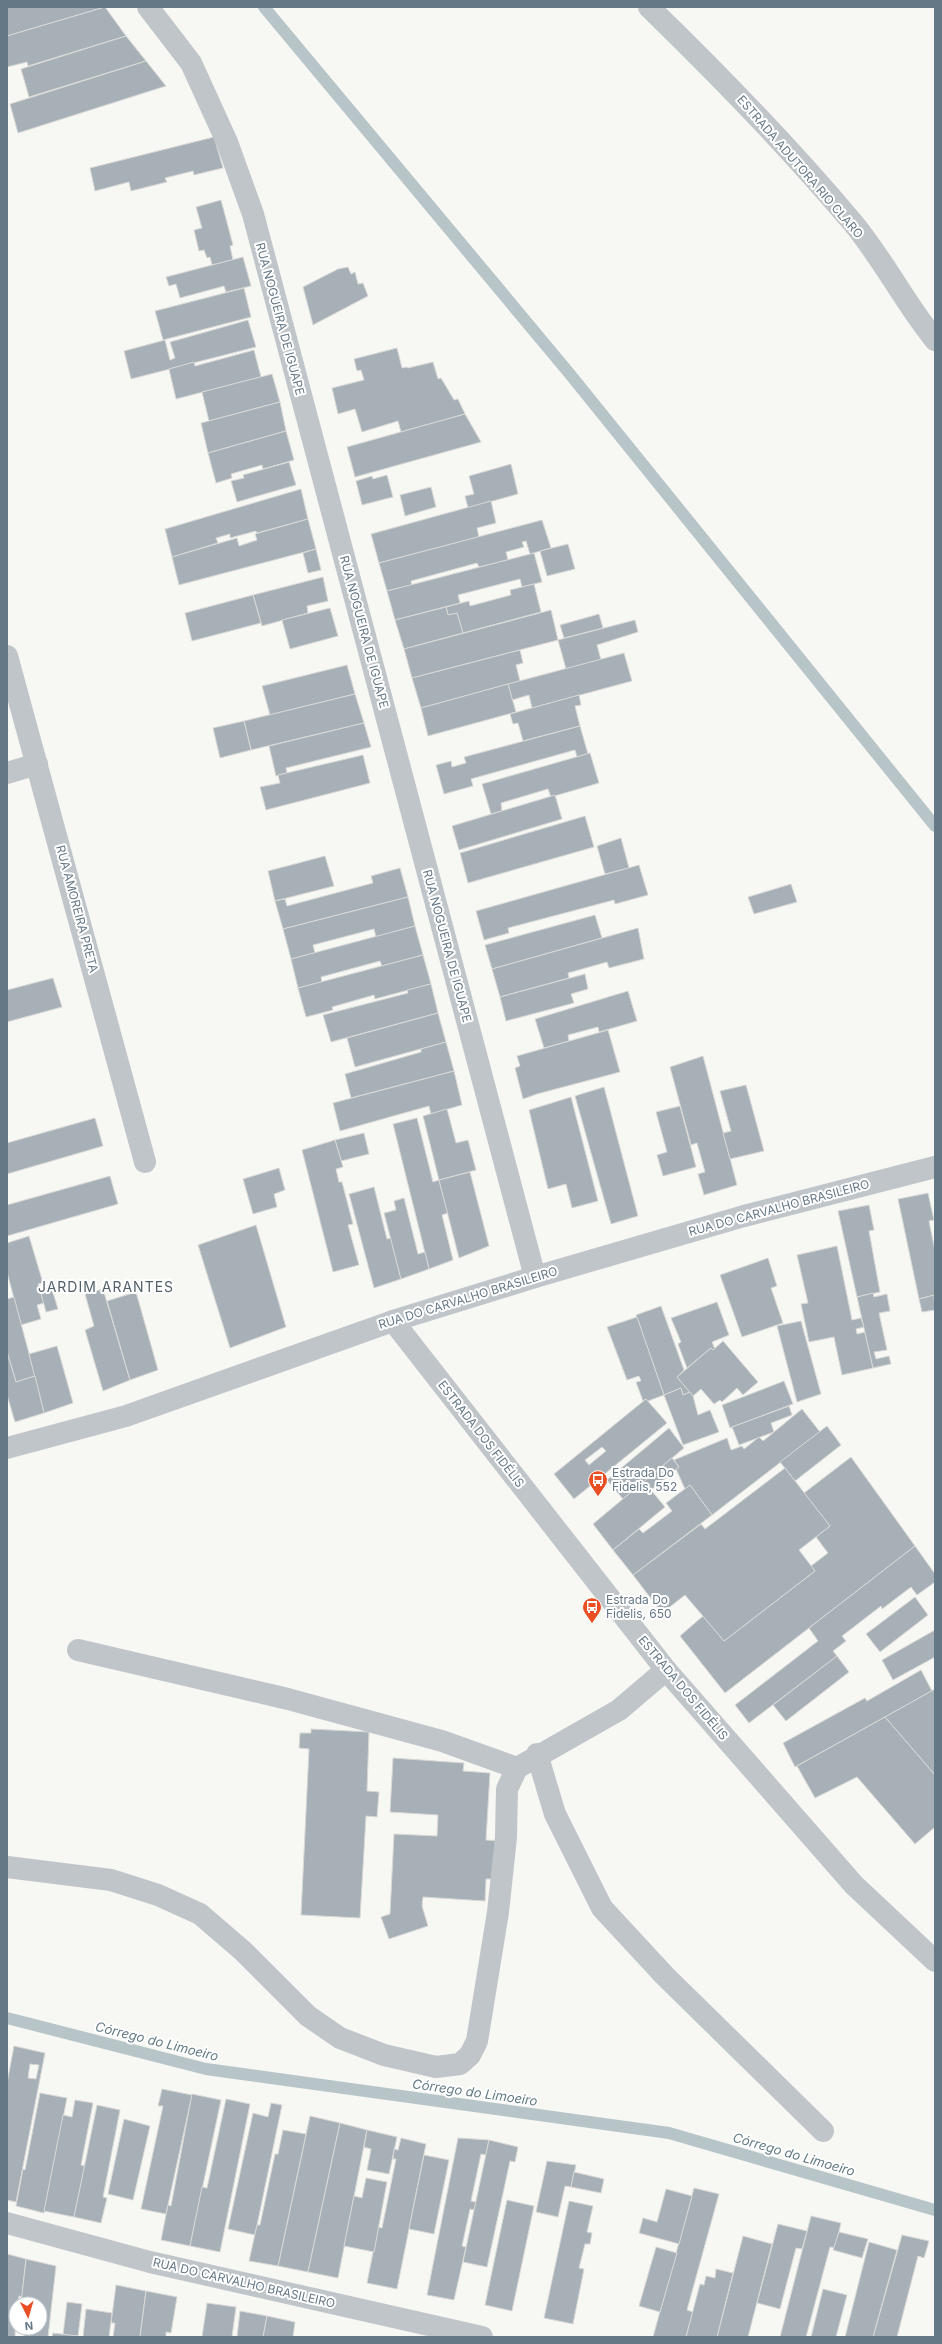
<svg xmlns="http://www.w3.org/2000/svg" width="942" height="2344" viewBox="0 0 942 2344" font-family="Inter,sans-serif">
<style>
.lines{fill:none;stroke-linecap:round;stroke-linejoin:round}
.stream{stroke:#b7c4c8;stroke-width:12}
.building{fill:#a7b0b6;stroke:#d9d9d7;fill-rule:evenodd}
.minor{stroke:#c0c5c9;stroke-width:22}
.labels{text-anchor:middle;stroke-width:4;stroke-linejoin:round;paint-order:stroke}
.street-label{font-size:12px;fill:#657886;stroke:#fff}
.poi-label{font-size:12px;fill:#657886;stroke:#fff;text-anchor:start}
.water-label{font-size:13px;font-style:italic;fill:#617a83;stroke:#fff}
.quarter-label{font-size:14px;letter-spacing:1px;fill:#53616b;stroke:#fff}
</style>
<rect width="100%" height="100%" fill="#f7f7f4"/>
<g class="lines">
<g class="stream">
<path d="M264,7l305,366 366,453"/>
<path d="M7,2018l199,51 463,64 266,77"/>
</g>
</g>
<g class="building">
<path d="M7,7h98l-98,29z"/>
<path d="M105,7l21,29 -98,30 -1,-4 -20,5v-31z"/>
<path d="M126,36l20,25 -117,36 -8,-28z"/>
<path d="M146,61l20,25 -148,47 -8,-29z"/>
<path d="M214,137l9,31 -29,7 -1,-4 -28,7 2,4 -36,9 -2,-9 -34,9 -5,-23z"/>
<path d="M221,200l12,45 -3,1 3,14 -21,5 -2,-8 -3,1 -3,-8 -5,1 -5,-21 8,-2 -6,-21z"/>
<path d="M243,257l8,29 -25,6 -2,-6 -44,12 -4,-14 -7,2 -3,-9z"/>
<path d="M348,267l3,7 4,-2 3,12 5,-1 5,13 -55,29 -10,-38 35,-18z"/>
<path d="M244,288l7,29 -88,23 -8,-29z"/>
<path d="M248,320l8,27 -125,32 -7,-28 41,-11 5,20 5,-2 -5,-16z"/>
<path d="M397,348l5,20 5,-1 1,1 25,-6 5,17 3,-1 13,22 4,-1 7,15 -64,18 -3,-11 -36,11 -7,-23 -17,5 -6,-26 32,-8 -3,-10 -4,1 -3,-12z"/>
<path d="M254,350l7,27 -85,22 -7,-30 25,-7 1,4z"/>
<path d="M272,374l8,28 -71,19 -7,-29z"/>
<path d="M280,402l6,29 -78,22 -7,-30z"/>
<path d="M465,414l16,28 -126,35 -8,-30z"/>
<path d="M286,431l8,29 -31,9 -1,-4 -31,9 1,4 -16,5 -8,-30z"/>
<path d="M289,462l7,23 -59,17 -6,-21 13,-3 -1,-3z"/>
<path d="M511,464l7,30 -50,14 -3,-12 9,-2 -5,-18z"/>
<path d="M387,475l6,22 -31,8 -6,-24 16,-5 1,3z"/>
<path d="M431,487l5,20 -31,9 -5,-21z"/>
<path d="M301,489l7,30 -51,14 -1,-2 -26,7v-4l-14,4 2,5 -46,14 -7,-28z"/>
<path d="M491,501l5,22 -19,5 2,9 -100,26 -8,-29z"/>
<path d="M308,519l8,30 -137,36 -7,-28 65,-19 2,8 18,-6 -2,-6z"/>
<path d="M542,520l9,28 -21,6 -4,-13 -4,1 2,5 -18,5 2,8 -29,7 -2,-4 -66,18 1,4 -25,6 -8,-28z"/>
<path d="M568,544l7,25 -28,7 -7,-25z"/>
<path d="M316,549l5,21 -13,3 -5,-20z"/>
<path d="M534,553l8,29 -20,5 -2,-8 -62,16 2,8 -65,17 -8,-29z"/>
<path d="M323,577l5,24 -21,5 1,7 -46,13 -9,-31z"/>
<path d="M534,584l7,28 -78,21 -6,-20 -9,2 -2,-8 23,-6 1,5 41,-11 -1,-5z"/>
<path d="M253,595l8,28 -69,18 -7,-28z"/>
<path d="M446,607l2,8 9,-2 6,20 -59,16 -9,-29z"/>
<path d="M330,608l8,28 -48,13 -8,-29z"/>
<path d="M551,610l7,30 -146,38 -8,-29z"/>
<path d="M599,614l4,14 -39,10 -4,-13z"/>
<path d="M635,620l3,12 -41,13 4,15 -35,9 -8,-29z"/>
<path d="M520,650l3,13 -7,2 4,16 -99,27 -9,-30z"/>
<path d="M624,653l8,28 -100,27 -3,-13 -17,5 -4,-16z"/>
<path d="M347,665l8,29 -85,21 -8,-29z"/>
<path d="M508,684l8,28 -88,24 -7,-28z"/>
<path d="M355,694l9,29 -113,27 -7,-29z"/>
<path d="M579,695l2,10 -6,1 5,20 -57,15 -5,-18 -5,1 -3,-10z"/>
<path d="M244,721l7,29 -31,8 -7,-30z"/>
<path d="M364,723l7,24 -85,21 1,5 -11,3 -7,-30z"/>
<path d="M580,726l8,28 -11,3 -2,-7 -104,29 2,7 -29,8 -8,-29 15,-4 1,6 14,-4 -2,-6z"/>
<path d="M590,753l9,30 -48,14 -3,-8 -47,14 1,8 -11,3 -9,-30z"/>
<path d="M363,755l7,28 -104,27 -6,-23 20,-4 -2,-8z"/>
<path d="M555,795l7,24 -103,31 -7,-24z"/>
<path d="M585,816l9,31 -126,36 -8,-30z"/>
<path d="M621,838l8,30 -24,6 -8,-28z"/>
<path d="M325,856l9,30 -59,15 -7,-30z"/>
<path d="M639,865l9,30 -33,9 -1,-4 -106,28 1,5 -25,7 -8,-29z"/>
<path d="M400,868l8,29 -125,32 -8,-28 10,-2 2,7 86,-23 -2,-7z"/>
<path d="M791,884l6,18 -43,12 -6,-17z"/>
<path d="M408,897l7,29 -39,11 -2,-8 -61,16 2,8 -24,6 -8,-30z"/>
<path d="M595,915l7,23 -110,31 -7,-24z"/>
<path d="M415,926l8,29 -41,11 -2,-5 -59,16 1,5 -24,6 -7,-29z"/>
<path d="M638,928l6,31 -35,9 -2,-6 -39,11 1,5 -69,19 -8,-28z"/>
<path d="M423,955l8,29 -56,15 -1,-4 -42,12 1,3 -27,7 -8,-29z"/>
<path d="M585,974l3,15 -17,5 3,9 -68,18 -6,-24z"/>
<path d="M53,978l9,29 -55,15v-32z"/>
<path d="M431,984l7,29 -107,29 -8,-27 85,-22 -1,-3z"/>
<path d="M628,991l9,30 -38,11 -1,-5 -30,8 1,6 -25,7 -9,-29z"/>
<path d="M438,1013l8,29 -91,25 -8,-29z"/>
<path d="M608,1030l12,42 -83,22 -14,5 -8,-31 5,-2 -3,-10z"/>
<path d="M446,1042l8,29 -103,27 -6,-24 76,-22v-3z"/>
<path d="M703,1056l34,129 -33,10 -6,-21 7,-2 -8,-29 -6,2 -21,-78z"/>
<path d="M454,1071l8,34 -31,9 -2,-8 -89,25 -7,-28z"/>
<path d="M746,1085l18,66 -34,8 -7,-26 8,-2 -11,-40z"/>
<path d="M604,1087l34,129 -27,8 -36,-128z"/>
<path d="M571,1097l27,104 -26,7 -6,-24 -18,5 -19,-79z"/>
<path d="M680,1106l16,61 -33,9 -6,-21 10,-3 -11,-40z"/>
<path d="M447,1109l9,34 12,-3 8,30 -37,10 -16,-64z"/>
<path d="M95,1118l8,28 -96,28v-31z"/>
<path d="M417,1118l16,64 6,-2 9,33 -6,2 11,45 -24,9 -36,-145z"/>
<path d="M364,1133l5,21 -28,7 -6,-21z"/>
<path d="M335,1140l8,27 -7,2 3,13h3l11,42 -5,1 11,40 -26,7 -31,-122z"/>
<path d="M279,1168l6,22 -11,4 3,13 -24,7 -10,-35z"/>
<path d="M470,1172l19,74 -30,12 -20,-78z"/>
<path d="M110,1176l8,28 -111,32v-31z"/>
<path d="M374,1187l13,52 4,-1 10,41 -27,9 -25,-94z"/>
<path d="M928,1193l6,27 -5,1 6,30v44l-16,4 -21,-100z"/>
<path d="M404,1198l14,56 7,-2 4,17 -28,10 -17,-66 12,-3 -2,-9z"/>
<path d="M869,1205l5,25 -5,1 11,61 -23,5 -19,-86z"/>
<path d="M256,1225l30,102 -56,21 -32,-103z"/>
<path d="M29,1236l14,47 -5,1 6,19 -7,2 4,14 -20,6 -14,-53v-29z"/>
<path d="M837,1246l15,74 9,-2 3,9 -8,2 1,5 8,-2 8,36 -31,7 -8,-38 -25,5 -8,-38 7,-1 -11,-48z"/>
<path d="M768,1258l9,28 -6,2 12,35 -41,14 -22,-62z"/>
<path d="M51,1286l7,23 -12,3 -6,-22z"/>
<path d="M103,1289l27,91 -27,11 -18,-61 9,-4 -9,-32z"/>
<path d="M136,1292l22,78 -28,10 -23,-79z"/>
<path d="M873,1293l1,4 13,-3 3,17 -11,2 8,37 -13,2 2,7 13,-3 2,8 -18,4 -16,-71z"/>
<path d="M934,1295l1,15 -13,2 -3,-13z"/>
<path d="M14,1297l21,79 -19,6 -9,-30v-53z"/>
<path d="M717,1302l12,33 -17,7 3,7 -2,1 -2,-2 -24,20 -9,-24 3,-2 -10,-24z"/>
<path d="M661,1306l23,64 -7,7 13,15 -7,3 -2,-7 -17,7 -28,-80z"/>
<path d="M637,1317l27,78 -16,6 -2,-2 -3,2 -7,-19 5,-1 -2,-5 -12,4 -20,-53z"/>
<path d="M801,1321l20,73 -24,8 -20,-76z"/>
<path d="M723,1341l35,41 -15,13 -6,-7 -15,14 -2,-2 -6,4 -13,-15 -8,7 -16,-19 34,-29 2,2z"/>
<path d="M57,1346l16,57 -29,10 -15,-59z"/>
<path d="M7,1352l9,30 19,-6 9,37 -29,9 -8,-27z"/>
<path d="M784,1381l9,23 -63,24 -8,-23z"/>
<path d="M681,1388l2,7 7,-3 3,4 5,19 12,-5 9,22 -36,13 -19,-50z"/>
<path d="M646,1399l21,24 -93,76 -20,-25zM602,1447l4,4 -17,14 -4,-5z"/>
<path d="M789,1406l3,9 -21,8 3,9 -35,13 -7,-18z"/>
<path d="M802,1409l18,23 -108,83 -22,-30 -5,4 -9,-20 3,-2 -5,-7 53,-22 4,12 11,-4 2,3 15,-12 4,4z"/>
<path d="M827,1426l14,19 -46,36 -15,-19z"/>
<path d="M669,1428l15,20 -61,51 -16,-19z"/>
<path d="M851,1457l64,89 -190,147 -45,-57 23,-20 21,25 91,-70 -4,-5 17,-13 -12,-16 14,-11 -26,-33z"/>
<path d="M672,1458l7,9 -28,23 14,17 -52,43 -20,-26z"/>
<path d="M785,1468l45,58 -31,24 16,21 -91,70 -39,-46 -23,18 -29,-38 68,-51 4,5z"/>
<path d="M690,1485l22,30 -79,60 -20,-25 26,-21 4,4 29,-22 -6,-8z"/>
<path d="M915,1546l20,28v8l-18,13 -6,-8 -29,22 -1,-3 -39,30 4,5 -13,10 4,5 -88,67 -14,-18 83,-64 -9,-13z"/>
<path d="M915,1597l13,18 -48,37 -14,-18z"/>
<path d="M935,1630v27l-42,23 -11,-20z"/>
<path d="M837,1656l12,16 -63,49 -13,-16z"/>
<path d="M921,1670l11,21 -137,76 -12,-24 82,-45 2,3z"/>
<path d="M935,1689v86l-50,-58z"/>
<path d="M885,1717l50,58v52l-20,17 -58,-67 -42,21 -18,-32z"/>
<path d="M311,1729l58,3 -2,59 12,1 -2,25 -11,-1 -6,102 -59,-3 8,-166 -10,-1 1,-15h11z"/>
<path d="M393,1758l71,5 -1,8 27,2 -4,67 11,1 -3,38h-8l-1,22 -62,-4 -1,9 6,20 -39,13 -8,-22 9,-3 4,-80 43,2 1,-21 -48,-3z"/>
<path d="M14,2046l31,7 -29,149 -9,-2v-117zM30,2064l9,1 -3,14 -8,-1z"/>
<path d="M162,2089l30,6 -26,119 -25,-5 22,-103h-5z"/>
<path d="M40,2093l27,5 -23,115 -28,-7 7,-37 2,1z"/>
<path d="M192,2094l29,6 -31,146 -29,-6 7,-35 3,1z"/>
<path d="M226,2099l24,5 -30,148 -30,-6 12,-59 5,1z"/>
<path d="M75,2100l18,3 -12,62 4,1 -11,51 -30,-6 19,-96 9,2z"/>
<path d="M271,2103l11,2 -27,130 -27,-6 25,-116 15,4z"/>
<path d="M97,2105l23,5 -17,87 4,1 -6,25 -27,-6z"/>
<path d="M310,2116l30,7 -32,149 -30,-6z"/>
<path d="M124,2119l26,7 -17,74 -25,-6z"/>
<path d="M340,2123l27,7 -29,148 -30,-6z"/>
<path d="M283,2130l23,4 -28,132 -29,-5 8,-36h3l15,-71h3z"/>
<path d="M367,2130l30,7 -8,37 -22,-4 4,-21 -7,-2z"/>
<path d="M401,2138l25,6 -29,145 -30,-6 11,-56 4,1 14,-69h-3l1,-10 4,1z"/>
<path d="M458,2138l31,2 -3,15 -5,-1 -10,47 5,1 -2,8 -4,-1 -8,37 4,1 -12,53 -27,-5z"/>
<path d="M489,2140l29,7 -3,15 -5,-1 -23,106 -24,-5z"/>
<path d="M424,2155l25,5 -15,74 -25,-5z"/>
<path d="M547,2161l29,4 -5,22 -6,-1 -7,31 -22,-5z"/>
<path d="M574,2172l30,7 -3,14 -30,-6z"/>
<path d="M366,2178l21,4 -13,70 -30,-6 10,-50 8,2z"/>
<path d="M694,2188l25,6 -32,116 6,2 -7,25h-33z"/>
<path d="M666,2189l26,7 -13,48 -40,-11 4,-15 14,4z"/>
<path d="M507,2200l27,6 -22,105 -27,-6z"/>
<path d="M569,2201l24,5 -6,26 5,1 -2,11h-5l-6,24 5,1 -11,55 -29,-6z"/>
<path d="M811,2216l30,7 -6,25 -5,-1 -24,90h-26z"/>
<path d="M778,2224l29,7 -5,18 -6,-1 -16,61 -23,-6z"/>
<path d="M839,2232l29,7 -6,19 -29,-8z"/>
<path d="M902,2235l27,6 -5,17 -6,-2 -21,81h-24z"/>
<path d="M743,2236l29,8 -24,93h-31z"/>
<path d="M869,2242l28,8 -24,87h-28z"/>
<path d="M656,2247l21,6 -17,59 -21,-6z"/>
<path d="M7,2254l19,5 -4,38 -3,-1 -1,8h-2l-1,33h-8z"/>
<path d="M26,2259l30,7 -8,71h-24l1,-9h15v-24h-19z"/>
<path d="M716,2269l17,4 -16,64h-31l14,-53 4,1 2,-9 9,2z"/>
<path d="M116,2285l30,6 -6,46h-27l2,-14h-4z"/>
<path d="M823,2289l24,6 -11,42h-25z"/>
<path d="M146,2291l31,6 -6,36 -5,-1v5h-26z"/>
<path d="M67,2302l15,2 -4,32 -15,-1z"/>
<path d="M207,2303l29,4 -4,30h-30z"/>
<path d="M86,2309l26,4 -3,24h-26z"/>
<path d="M240,2311l27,5 -4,21h-26z"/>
<path d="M267,2316l28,6 -2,15h-30z"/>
<path d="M53,2333l25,3v1h-26z"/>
</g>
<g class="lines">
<g class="minor">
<path d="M148,7l43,56 36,79 26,72 282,1063"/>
<path d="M649,7c71,69 140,140 204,216 30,36 52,80 82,117"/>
<path d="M7,656l138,506"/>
<path d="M7,773l30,-9"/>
<path d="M393,1321l273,349 188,215 81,76"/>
<path d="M7,1448l119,-32 267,-95 142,-44 209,-61 191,-49"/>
<path d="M78,1650l210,49 154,42 75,27"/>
<path d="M537,1754l18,60 47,94 63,68 158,155"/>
<path d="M7,1867l104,13 47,15 42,19 43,37 65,65 32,22 44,17 52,12 24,-3 10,-9 7,-14 21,-129 8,-75 1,-48 10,-21 102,-58 47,-40"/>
<path d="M7,2223l143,39 332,75"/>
</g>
</g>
<defs>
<symbol id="bus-pin" viewBox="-11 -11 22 30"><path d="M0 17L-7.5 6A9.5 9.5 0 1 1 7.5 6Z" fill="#e94f22" stroke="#fff"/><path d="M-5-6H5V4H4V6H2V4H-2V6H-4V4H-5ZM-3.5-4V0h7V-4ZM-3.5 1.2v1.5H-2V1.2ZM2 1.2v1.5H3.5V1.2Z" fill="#fff"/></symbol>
</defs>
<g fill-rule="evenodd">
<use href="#bus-pin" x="587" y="1469" width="22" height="30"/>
<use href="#bus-pin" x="581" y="1596" width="22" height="30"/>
</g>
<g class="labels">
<g class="street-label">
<text transform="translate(800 167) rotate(49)" y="4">ESTRADA ADUTORA RIO CLARO</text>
<text transform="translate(280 319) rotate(75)" y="4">RUA NOGUEIRA DE IGUAPE</text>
<text transform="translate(364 632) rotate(75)" y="4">RUA NOGUEIRA DE IGUAPE</text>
<text transform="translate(77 909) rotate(75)" y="4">RUA AMOREIRA PRETA</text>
<text transform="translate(447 946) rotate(75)" y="4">RUA NOGUEIRA DE IGUAPE</text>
<text transform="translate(779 1208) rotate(-15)" y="4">RUA DO CARVALHO BRASILEIRO</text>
<text transform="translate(468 1298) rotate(-17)" y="4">RUA DO CARVALHO BRASILEIRO</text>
<text transform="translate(481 1434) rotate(52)" y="4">ESTRADA DOS FIDÉLIS</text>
<text transform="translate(683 1688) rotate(50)" y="4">ESTRADA DOS FIDÉLIS</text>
<text transform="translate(244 2283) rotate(13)" y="4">RUA DO CARVALHO BRASILEIRO</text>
</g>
<g class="poi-label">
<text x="612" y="1477">Estrada Do<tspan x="612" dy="14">Fidelis, 552</tspan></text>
<text x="606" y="1604">Estrada Do<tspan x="606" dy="14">Fidelis, 650</tspan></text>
</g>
<g class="water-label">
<text transform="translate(157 2041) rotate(14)" y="5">Córrego do Limoeiro</text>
<text transform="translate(475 2092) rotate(8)" y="5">Córrego do Limoeiro</text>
<text transform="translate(794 2154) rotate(16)" y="5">Córrego do Limoeiro</text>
</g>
<g class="quarter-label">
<text x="106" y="1292">JARDIM ARANTES</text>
</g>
</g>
<rect width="942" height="2344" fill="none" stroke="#657886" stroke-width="16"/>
<g transform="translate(28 2316) rotate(175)"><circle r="19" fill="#ffffff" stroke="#c1c9cf"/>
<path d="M0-3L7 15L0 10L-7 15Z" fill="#e94f22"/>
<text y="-6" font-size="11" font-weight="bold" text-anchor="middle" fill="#657886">N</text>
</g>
</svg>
